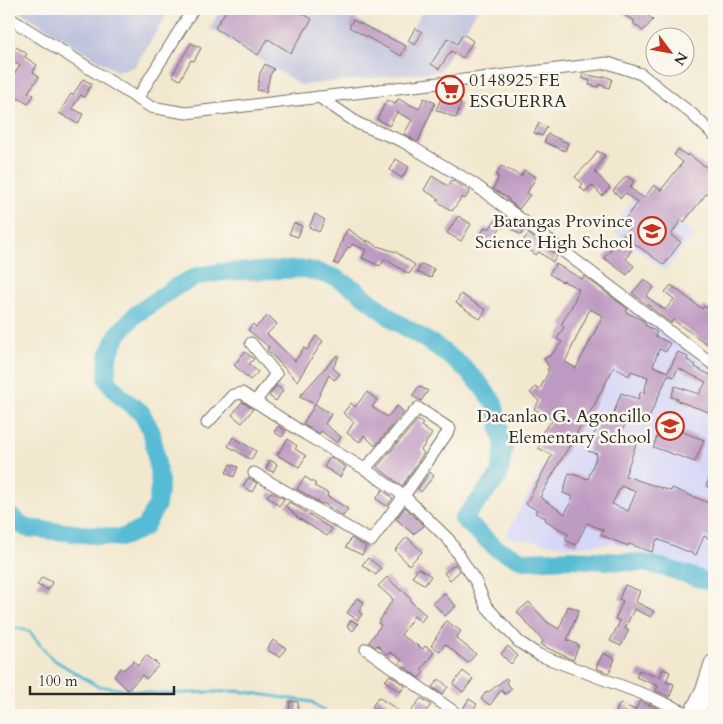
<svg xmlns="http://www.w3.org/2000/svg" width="723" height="724" viewBox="0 0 723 724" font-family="Cardo,serif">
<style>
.built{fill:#d6d7f8}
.industrial{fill:#bec2dd}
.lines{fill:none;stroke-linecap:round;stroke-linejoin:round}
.stream{stroke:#56bbd4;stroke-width:3}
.river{stroke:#56bbd4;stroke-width:18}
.building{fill:#bd9ac1;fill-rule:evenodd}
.minor-casing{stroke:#716d64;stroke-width:13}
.primary-casing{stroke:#716d64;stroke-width:21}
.minor{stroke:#fff;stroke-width:11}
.primary{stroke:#fff;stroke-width:19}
.labels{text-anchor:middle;stroke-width:5;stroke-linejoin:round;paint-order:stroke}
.poi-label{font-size:18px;fill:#2b2b2b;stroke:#fbf7ec;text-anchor:end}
</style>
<rect width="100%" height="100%" fill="#fbf7ec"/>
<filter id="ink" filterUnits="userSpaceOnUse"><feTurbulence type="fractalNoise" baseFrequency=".02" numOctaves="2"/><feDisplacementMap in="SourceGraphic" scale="10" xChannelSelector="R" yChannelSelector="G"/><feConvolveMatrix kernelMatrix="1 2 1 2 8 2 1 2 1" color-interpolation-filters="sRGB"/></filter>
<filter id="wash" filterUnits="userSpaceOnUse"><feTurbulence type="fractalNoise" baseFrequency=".0096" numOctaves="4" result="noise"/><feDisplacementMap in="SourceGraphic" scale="20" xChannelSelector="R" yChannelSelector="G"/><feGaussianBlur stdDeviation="1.12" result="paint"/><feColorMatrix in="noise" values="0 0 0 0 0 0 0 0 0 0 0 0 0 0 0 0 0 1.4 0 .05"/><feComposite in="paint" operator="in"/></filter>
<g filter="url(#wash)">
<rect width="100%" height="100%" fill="#f2e8cf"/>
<g class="built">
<path d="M639,191l55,42 -29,38 -54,-42z"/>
<path d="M630,306l84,65v207l-100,-35 -44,4 -65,-10z"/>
</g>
<g class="industrial">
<path d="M16,9h155l-37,58 -18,4z"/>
<path d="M221,9h119l61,38 23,-38h54l-38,62 -139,14 -92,-57z"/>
</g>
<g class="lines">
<path class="stream" d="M9,626l20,5 22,27 46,28 64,8 78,-3 73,11 17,13"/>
<path class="river" d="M9,515l17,13 95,10 23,-10 13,-23 3,-23 -8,-49 -11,-21 -19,-14 -15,-18 1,-24 10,-22 17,-19 42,-29 21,-10 25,-4 83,-3 28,8 21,12 40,32 41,25 26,20 17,17 15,20 10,44 -5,29 -36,43 34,30 28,12 45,-2 72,4 24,5 44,14 4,4"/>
</g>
<g id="blocks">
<g class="building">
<path d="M227,9h68l17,10 -21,34 -23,-14 -10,16 -43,-27z"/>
<path d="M628,9h4l9,5 2,-3 10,9 -10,11 -10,-8 2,-2 -11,-6z"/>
<path d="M353,20l53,26 -5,10 -52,-29z"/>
<path d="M415,28l7,4 -7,13 -7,-4z"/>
<path d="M463,34l10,7 -10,17 -12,-7 -12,18 -8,-5 17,-26 9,6z"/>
<path d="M191,43l10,5 -7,13 -3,-1 -11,20 -8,-5z"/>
<path d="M14,46l9,5 4,3 -2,3 12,8 -4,7 6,5 -11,15 6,3 -6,9 -10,-6 -1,2 -8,-7v-11l11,-17 -11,-5z"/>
<path d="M265,64l9,5 -4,6 -4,17 -9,-2 3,-17z"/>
<path d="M583,74l20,4 1,-2 8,3 -3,9 -10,-4v3l-10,-2 1,-4 -8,-3z"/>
<path d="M83,79l9,5 -8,13 -3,-2 -9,13 11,6 -5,10 -19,-11 12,-19 2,1z"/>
<path d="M442,96l19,7 -5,15 -20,-8z"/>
<path d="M424,98l11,5 -17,39 -14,-8 8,-14 -15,-8 -8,14 -12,-7 10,-19 8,4 3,-5 21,10z"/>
<path d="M539,123l8,4 -5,9 -8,-3z"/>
<path d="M548,134l20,9 -3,8 -21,-9z"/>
<path d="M678,149l9,7 1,-2 26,19v11l-30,38 -3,-2 -10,15 10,7 -17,23 -29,-21 -9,15 8,7 -7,9 -23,-17 9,-11 -2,-2 4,-6 4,3 11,-15 -7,-6 15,-18 -13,-10 -4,5 -8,-7 13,-15 8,5 -4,7 14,10 10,-13 7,5 22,-28 -9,-7z"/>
<path d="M597,151l8,4 -10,17 15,16 -8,8 -10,-11 -7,7 -5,-5 3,-3 -8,-7 18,-19z"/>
<path d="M396,159l13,8 -7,11 -12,-8z"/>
<path d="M501,166l20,10 3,-6 12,7 -9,16 3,2 -11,14 -11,-9 1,-1 -16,-10 6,-12 -3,-1z"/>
<path d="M432,176l16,10 4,-6 18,11 -5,8 -3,-2 -10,14 -15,-10 2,-2 -15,-9z"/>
<path d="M501,213l23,18 -3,4 -15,-10 -3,3 -2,-1 -11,15 -10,-7 5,-8 4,2z"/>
<path d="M315,214l10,6 -6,12 -10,-5z"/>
<path d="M458,216l13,8 -10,17 -14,-8z"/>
<path d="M294,223l8,3 -4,11 -9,-3z"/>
<path d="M348,229l19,13v-2l10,6 19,6 19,13 -6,9 -24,-15 -5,7 -18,-8 4,-8 -14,-6 -2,4 -2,-1 -10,18 -4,-2 10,-28z"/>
<path d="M528,234l29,22 -4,6 -14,-10 -3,3 -8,-6 2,-1 -8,-6z"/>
<path d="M421,264l13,5 -3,9 -14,-6z"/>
<path d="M556,264l26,15 2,-3 44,33 -2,3 14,7 6,4 -1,2 12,7 -2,4 15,7 -4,9 -7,-3 -6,17 15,6 10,-20 10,5 -1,3 9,5 -1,2 15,8 2,-3h2v42l-36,-13v-2l-7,-2 4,-11 24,8 7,-12 -28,-14 -4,9 -6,-2 -20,45 -18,-8 -11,27 17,5 -11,32 46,15 1,-3 42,17v35l-10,-4 -8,19 -39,-16 -5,13 -23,-8 -1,2 -27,-11 2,-5 -16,-7 -11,22 -11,-5 3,-6 -23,-14 1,-2 -11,-5 2,-3 -11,-6 26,-49 -14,-7 7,-13 -3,-3 11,-12 -19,-11 5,-8 -9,-8 5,-6 4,3 10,-19 -2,-1 2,-3 -5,-8 8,-5 10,-12 -5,-3 7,-12 -3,-2 11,-19 7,-17 -16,-8 -1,1 -13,-8zM590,309l13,7 -27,52 -11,-6zM614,367l15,9 2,-5 17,6 -4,16 -3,-2 -3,8 -17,-6 -11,30 -10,-4 -12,32 9,3 -9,25 -19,-6 -6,20 10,4 -8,17 -25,-17 41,-72 2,1zM621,486l15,6 -8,19 -16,-7z"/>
<path d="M644,279l10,8 -8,9 19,14 9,-11 -9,-7 6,-7 31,24 2,-3 8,5 -1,1 3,2v35l-41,-29 -2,3 -39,-30z"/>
<path d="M461,294l25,16 -6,9 -24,-16z"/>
<path d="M268,315l9,9 -10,10 28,27 9,-13 3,2 9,-14 7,5 -26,40 -30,-31 2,-3 -21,-17 5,-6 3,3z"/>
<path d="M245,352l9,7 -5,5 9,8 -8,8 -16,-15z"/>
<path d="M337,355l2,1 -6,12 7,6 -6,6 -5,-5 -14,29 -16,-7z"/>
<path d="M276,386l7,4 -7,11 -7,-5z"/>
<path d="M419,386l9,5 -7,10 -9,-5z"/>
<path d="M367,392l10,8 -5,7 15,10 10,-11 7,6 -29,34 -11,-11 -4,7 -13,-9 7,-11 -11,-9 8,-10 4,4z"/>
<path d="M242,402l11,7 -11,14 -10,-8z"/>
<path d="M315,404l16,10 -6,10 16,13 -4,6 -16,-12 -2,3 -16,-10z"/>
<path d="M418,420l5,4 -2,2 11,8 -11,16 3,3 -22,33 -25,-19z"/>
<path d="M662,424l42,16 -9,22 -42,-15z"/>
<path d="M278,426l8,5 -4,6 -8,-5z"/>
<path d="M233,437l23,14 -5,9 -23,-14z"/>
<path d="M288,439l9,7 -2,3 11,7 -7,11 -22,-12z"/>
<path d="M330,457l16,10 -6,10 -16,-10z"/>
<path d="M270,460l7,4 -4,8 -7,-3z"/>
<path d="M230,464l8,3 -4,10 -8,-4z"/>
<path d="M714,466v23l-8,-3z"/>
<path d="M430,472l4,4 -13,16 -3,-3z"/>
<path d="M305,477l11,7 -2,2 14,7 -1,3 21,13 -5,7 -20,-13 -1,1 -25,-15z"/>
<path d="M248,478l9,5 -5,9 -9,-6z"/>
<path d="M382,490l11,8 -6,8 -11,-7z"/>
<path d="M271,492l13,7 -5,7 -12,-10z"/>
<path d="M289,502l43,27 -5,7 -29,-18 -12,-12z"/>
<path d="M405,507l19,19 -11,8 -17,-15z"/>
<path d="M407,537l15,15 -13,13 -14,-15z"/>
<path d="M351,538l15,9 -4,8 -16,-8z"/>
<path d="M368,558l13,10 -5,7 -14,-10z"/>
<path d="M455,564l5,7 -10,9 -6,-7z"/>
<path d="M418,568l13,8 -6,9 -13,-8z"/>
<path d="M42,577l10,5 -4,8 -11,-5z"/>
<path d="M387,577l14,14 2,-1 9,11 -1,1 15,13 -5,7 -7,-6 -13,19 22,14 2,-3 9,6 -13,18 3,2 -5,6 -20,-15 3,-3 -12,-8 -3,3 -10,-10 -1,2 -7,-5 12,-17 -3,-2 15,-24 -15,-13z"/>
<path d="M625,585l15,6 -4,11 18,9 -3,6 -17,-8 -9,20 4,1 -8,16 -11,-5 10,-20 -5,-2 8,-18 -4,-2z"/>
<path d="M444,593l12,13 -11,10 -12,-13z"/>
<path d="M357,598l7,4 -5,10 3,2 -4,6 -11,-7z"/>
<path d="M529,602l18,20 12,7 9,-23 11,4 -12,30 12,5 -6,15 -32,-15 2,-4 -26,-29z"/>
<path d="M351,620l7,4 -5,7 -6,-5z"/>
<path d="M446,621l15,10 -5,7 20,16 -8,9 -23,-19 -5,7 -9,-5z"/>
<path d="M273,640l13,8 -6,9 -13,-7z"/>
<path d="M508,646l10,10 -7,8 -10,-10z"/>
<path d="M603,653l12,6 -6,14 -13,-5z"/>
<path d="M146,655l13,10 -13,14 -4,-4 -14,15 -14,-14 7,-8 2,2 11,-9 4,5z"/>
<path d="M663,669l7,3 -4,10 8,2 -4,13 -14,-6 2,-5 -22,-9 3,-7 15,6 1,-1 5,2z"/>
<path d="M463,671l10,8 -10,13 -10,-8z"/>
<path d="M390,675l15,11 -5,6 -15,-11z"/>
<path d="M506,678l2,2 -2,2 6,7 -7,5 -4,-4 -11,15 -9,-6 6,-8 2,1z"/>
<path d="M439,679l9,8 -6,7 -10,-7z"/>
<path d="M378,697l14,9 11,9h-18l-13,-8z"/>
<path d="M421,698l10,7 -8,10h-15z"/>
<path d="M714,698v17h-9z"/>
<path d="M469,699l8,5 -7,11h-11z"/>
<path d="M290,701l8,1v11l-9,-1z"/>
<path d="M640,701l12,5 21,9h-50l-7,-3 4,-9 15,7z"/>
</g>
</g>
</g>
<g filter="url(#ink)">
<use href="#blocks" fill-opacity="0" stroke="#716d64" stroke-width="1"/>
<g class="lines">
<defs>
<g id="minor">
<path d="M9,18l142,89 35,6 422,-50 33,11 51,40 22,21"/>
<path d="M319,97l40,27 43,17 72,43 44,33 196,148"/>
<path d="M137,99l56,-90"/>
<path d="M251,343l25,31 -21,28"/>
<path d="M207,423l26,-28 9,-2 63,41 60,35 39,27 45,44 27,42 10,24 33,36 20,13 112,42 40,18"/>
<path d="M254,473l117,68 33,-45 46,-67 -32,-21 -53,61"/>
<path d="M366,649l87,62 -3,4"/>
</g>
<path id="primary" d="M693,715l13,-26 8,-25"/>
</defs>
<use href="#minor" class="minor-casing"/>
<use href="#primary" class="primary-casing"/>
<use href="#minor" class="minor"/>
<use href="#primary" class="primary"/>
</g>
</g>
<defs>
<symbol id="supermarket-ring" viewBox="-11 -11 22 22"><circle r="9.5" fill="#fbf7ec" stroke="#c8321e" stroke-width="1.5"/><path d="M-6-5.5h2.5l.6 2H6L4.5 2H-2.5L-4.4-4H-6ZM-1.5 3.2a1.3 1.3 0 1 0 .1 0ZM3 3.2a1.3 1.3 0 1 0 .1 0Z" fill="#c8321e"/></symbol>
<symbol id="school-ring" viewBox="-11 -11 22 22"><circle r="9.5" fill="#fbf7ec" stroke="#c8321e" stroke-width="1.5"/><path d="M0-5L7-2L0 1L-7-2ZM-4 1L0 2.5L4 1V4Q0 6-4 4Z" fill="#c8321e"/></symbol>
</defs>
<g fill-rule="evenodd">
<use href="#supermarket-ring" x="434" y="74" width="32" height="32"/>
<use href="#school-ring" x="636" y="215" width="32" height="32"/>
<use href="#school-ring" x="654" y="410" width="32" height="32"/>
</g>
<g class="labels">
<g class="poi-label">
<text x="469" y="86" text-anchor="start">0148925 FE<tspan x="469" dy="21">ESGUERRA</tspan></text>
<text x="633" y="227">Batangas Province<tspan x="633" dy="21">Science High School</tspan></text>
<text x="651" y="422">Dacanlao G. Agoncillo<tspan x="651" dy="21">Elementary School</tspan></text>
</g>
</g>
<rect width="723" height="724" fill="none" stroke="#fbf7ec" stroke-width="30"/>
<g transform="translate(670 52) rotate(122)"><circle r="24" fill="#fbf7ec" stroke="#a8a59f"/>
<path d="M0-4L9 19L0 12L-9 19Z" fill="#c8321e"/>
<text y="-8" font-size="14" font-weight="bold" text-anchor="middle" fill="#2b2b2b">N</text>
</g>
<path d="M30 686v8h144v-8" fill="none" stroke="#2b2b2b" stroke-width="2.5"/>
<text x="38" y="686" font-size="15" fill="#2b2b2b" stroke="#fbf7ec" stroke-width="4" paint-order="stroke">100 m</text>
</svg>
